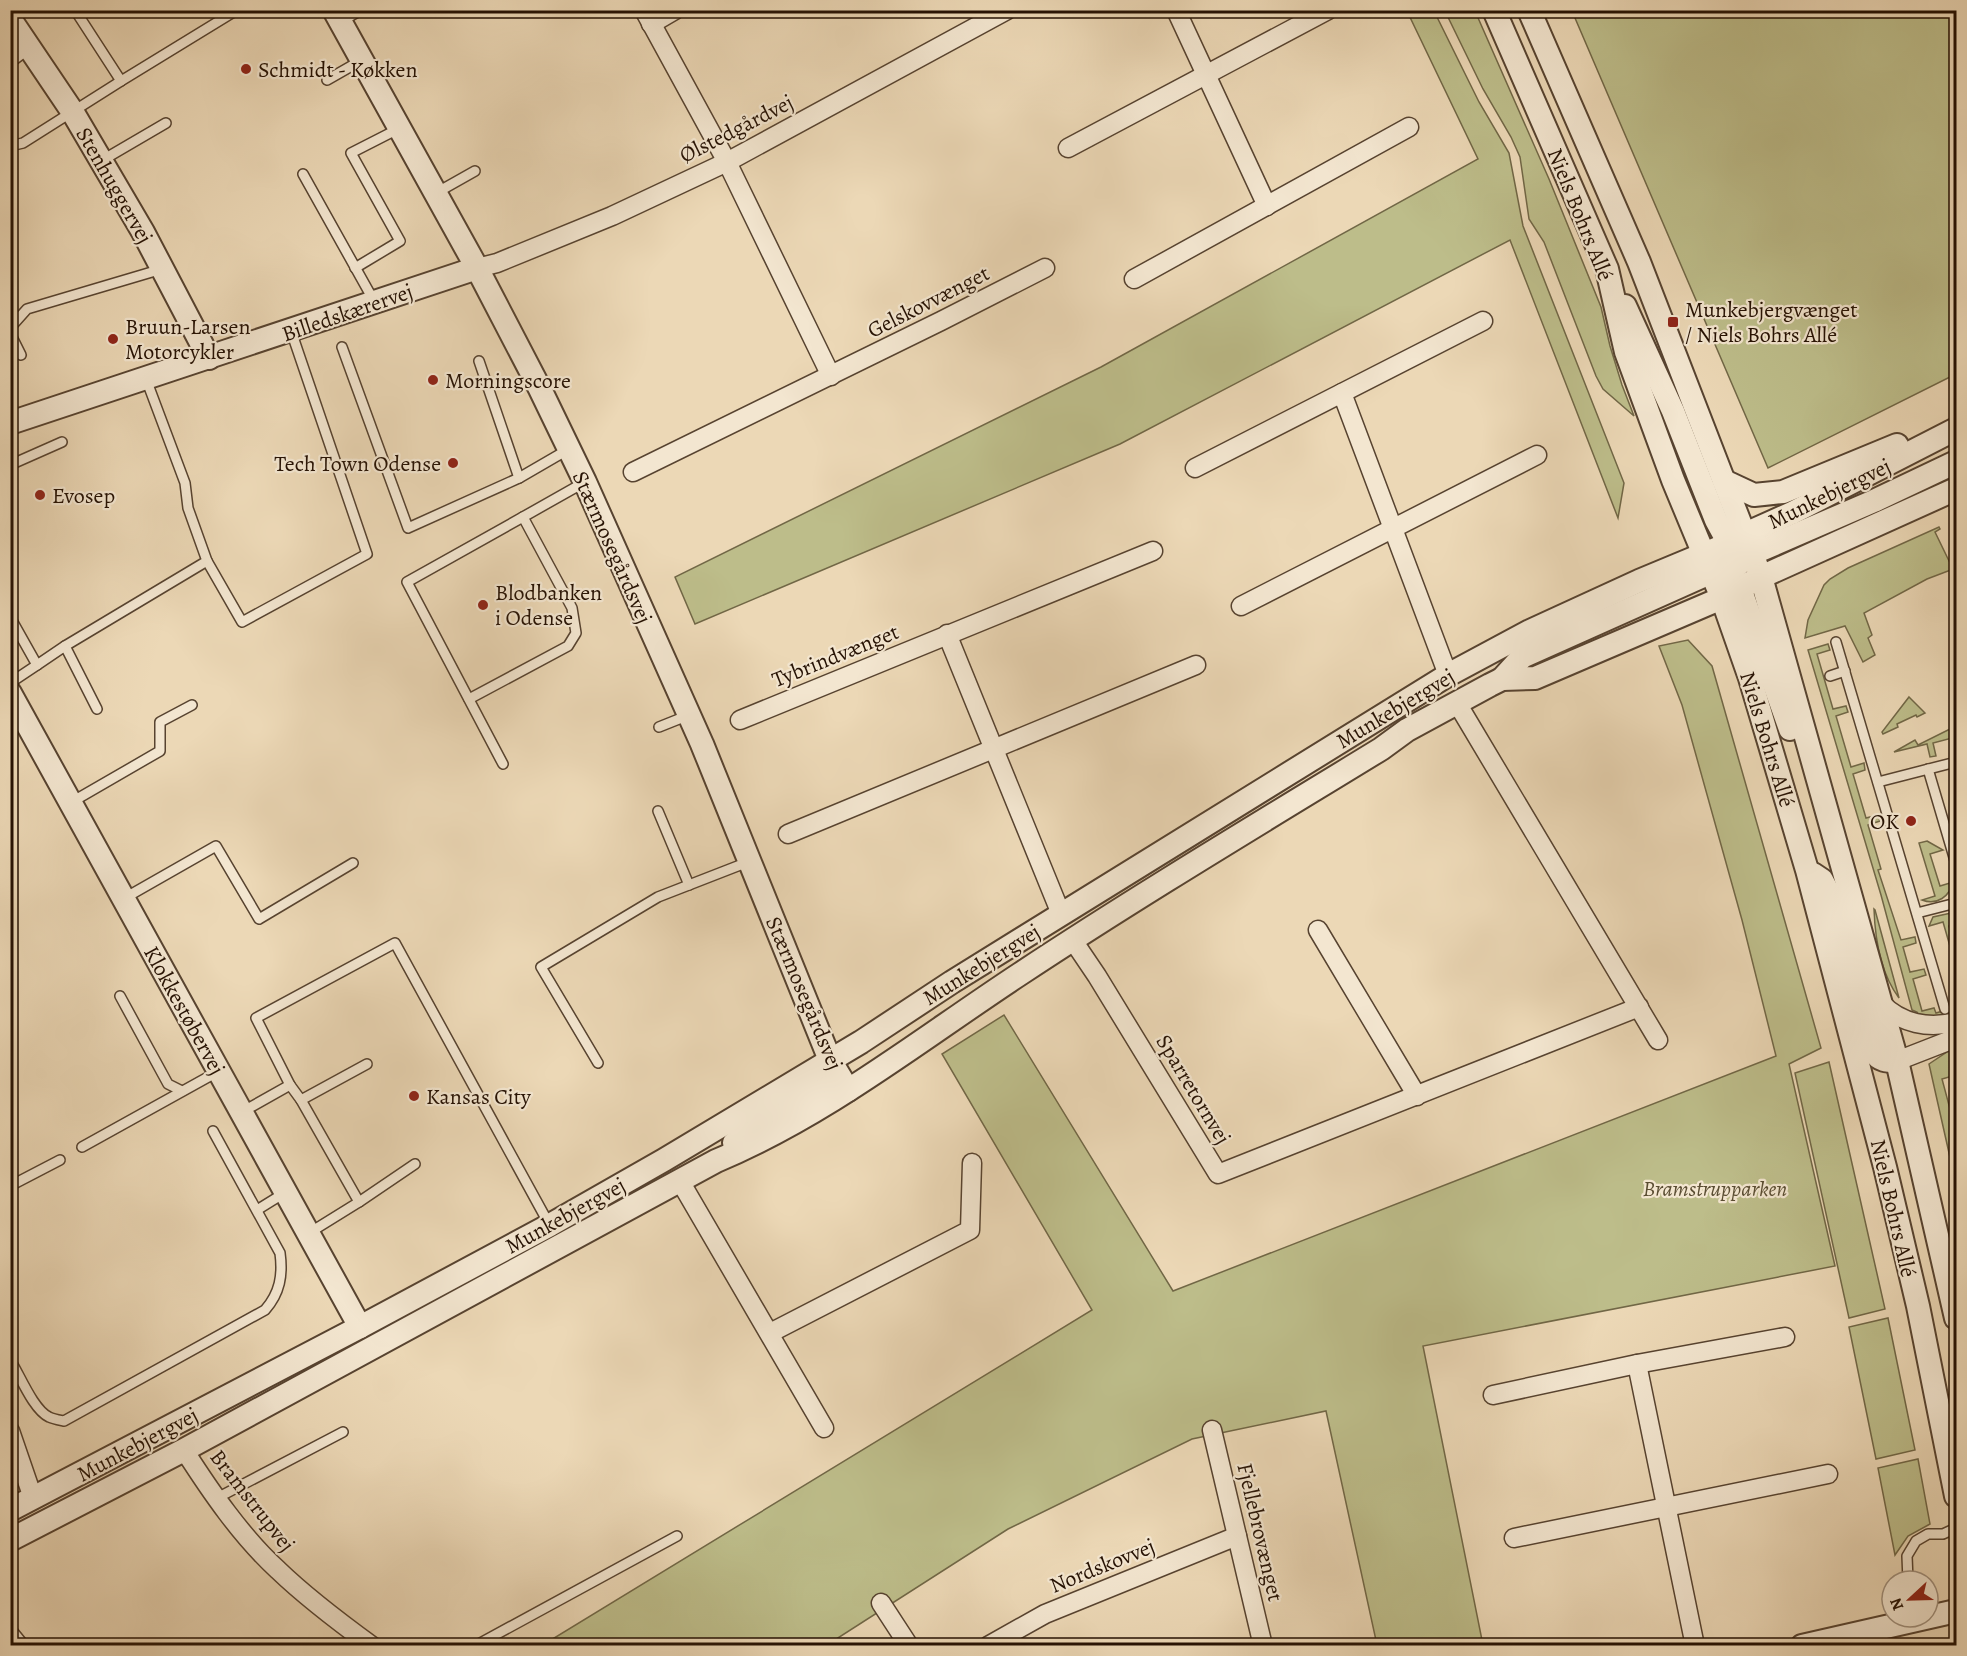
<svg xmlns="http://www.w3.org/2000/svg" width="1967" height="1656" viewBox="0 0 1967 1656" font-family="Alegreya,serif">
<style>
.green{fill:#bdbd8a;stroke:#716746;stroke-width:1.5}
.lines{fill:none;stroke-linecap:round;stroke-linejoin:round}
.service-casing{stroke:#574330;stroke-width:12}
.minor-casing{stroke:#574330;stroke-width:21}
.tertiary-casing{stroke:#574330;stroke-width:26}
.service{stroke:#f3e6d0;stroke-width:9}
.minor{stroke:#f3e6d0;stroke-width:18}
.tertiary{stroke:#f3e6d0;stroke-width:22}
.poi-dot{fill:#8f2418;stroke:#f3e6d0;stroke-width:2}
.labels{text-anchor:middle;stroke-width:4.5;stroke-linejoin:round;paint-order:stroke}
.poi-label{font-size:22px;fill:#251103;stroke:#f3e6d0;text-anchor:start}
.street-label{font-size:22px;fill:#251103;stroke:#f3e6d0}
.park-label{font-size:22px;font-style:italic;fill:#5a4d32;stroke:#f3e6d0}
</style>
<rect width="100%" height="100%" fill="#ecd8b6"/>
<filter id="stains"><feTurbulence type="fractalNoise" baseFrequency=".00333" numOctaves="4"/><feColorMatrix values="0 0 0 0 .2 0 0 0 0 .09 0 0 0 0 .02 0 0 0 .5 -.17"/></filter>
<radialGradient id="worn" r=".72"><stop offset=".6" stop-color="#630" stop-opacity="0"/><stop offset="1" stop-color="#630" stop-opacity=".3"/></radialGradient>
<g class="green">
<path d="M1407,11h27l45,91 30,51 14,73 101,257 -6,35 -108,-278 -390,204 -425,180 -20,-47 426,-210 377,-208z"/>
<path d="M1445,11h30l74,168 52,128 9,39 12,39 12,31 -31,-27 -7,-13 -52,-134 -15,-23 -9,-62 -9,-20 -28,-48z"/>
<path d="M1572,11h384v363l-188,94z"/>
<path d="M1939,527l1,2 -5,3 16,33 5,-3v6l-29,11 -63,34 8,22 -4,3 7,17 -12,7 -18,-36 -40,12 3,-18 16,-35 6,-6 18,-11z"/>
<path d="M1688,640l24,26 109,382 -32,16 46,202 -412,80 60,299h-106l-51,-234 -134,28 -184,90 -181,116 -286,1 551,-336 -150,-256 62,-39 169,276 603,-235 -34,-136 -60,-215 -23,-59z"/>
<path d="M1828,644l2,6 -13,4 16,55 13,-3 2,6 -12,4 15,51 13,-4 1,7 -12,4 13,44 12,-3 2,6 -12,4 13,44 -3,1 23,70 14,-3 1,6 -13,4 7,25 14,-3 2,6 -13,4 9,32 12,-3 2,5 20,-6v9h-37l-2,-4 -5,-2 -31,-115 -73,-245z"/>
<path d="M1909,697l16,16 -8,4 -1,-2 -19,9 1,3 -15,7 -1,-2z"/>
<path d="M1956,726v11l-23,6 3,13 -6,1 -3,-13 -33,8 21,-12 3,5z"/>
<path d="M1927,841l16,9 -13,4 10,32 13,-4c-3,14 -16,24 -31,18l13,-4 -16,-53z"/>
<path d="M1874,909l1,1 24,88c-18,-24 -24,-59 -25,-89z"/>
<path d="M1951,913l5,1v10l-7,2 7,24v17l-13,-45 -14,4 4,-9z"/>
<path d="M1956,1046v29l-14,4 8,30 6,-1v76l-27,-120z"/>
<path d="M1829,1062l56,247 -36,9 -54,-245z"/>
<path d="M1888,1318l27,132 -39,9 -27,-132z"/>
<path d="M1918,1459l12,65 -22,12 -13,19 -17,-87z"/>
</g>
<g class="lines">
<defs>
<g id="service">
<path d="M75,10l46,71 116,-71"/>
<path d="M340,22l21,-12"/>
<path d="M10,63l20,-15"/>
<path d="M327,80l35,-20"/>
<path d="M10,146l13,-3 98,-62"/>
<path d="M101,161l65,-38"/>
<path d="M303,174l71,127"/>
<path d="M436,193l39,-22"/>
<path d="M355,268l45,-27 -49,-88 49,-25"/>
<path d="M10,328l17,-19 135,-40"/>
<path d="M10,333l11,22"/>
<path d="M342,347l66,181 111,-50 50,-29"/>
<path d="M479,361l40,117"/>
<path d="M10,465l52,-23"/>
<path d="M207,561l35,61 125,-68 -76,-223"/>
<path d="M10,617l27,48 -27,18"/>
<path d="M1836,642l109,367"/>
<path d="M65,646l142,-85 -19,-53 -3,-25 -39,-104"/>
<path d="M37,665l28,-19 32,63"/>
<path d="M1830,676l15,-5"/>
<path d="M469,699l99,-53 8,-13 -4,-25 -49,-91 62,-35"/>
<path d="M659,727l30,-12"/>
<path d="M503,764l-96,-182 116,-65"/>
<path d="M1928,769l28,95"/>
<path d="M1878,782l78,-20"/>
<path d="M70,803l90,-52v-29l32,-17"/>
<path d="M658,811l31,74"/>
<path d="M123,899l93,-53 43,73 94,-56"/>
<path d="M1917,913l39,-10"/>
<path d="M120,996l48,88 14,7"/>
<path d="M598,1063l-57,-96 117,-70 90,-35"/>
<path d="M301,1100l66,-36"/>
<path d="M242,1112l48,-27"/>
<path d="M82,1147l137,-76"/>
<path d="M10,1186l50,-26"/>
<path d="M359,1202l56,-38"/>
<path d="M257,1210l29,-18"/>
<path d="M309,1233l50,-31 -58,-102 -11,-15 -34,-67 139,-75 154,281"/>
<path d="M10,1364l2,-1c9,15 22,47 37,54 4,2 10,3 15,4l201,-111c15,-17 18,-35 15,-57l-67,-122"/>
<path d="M217,1498l126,-66"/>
<path d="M1908,1581l-1,-25 9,-15 12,-7h15l13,-6"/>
<path d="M475,1646l202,-110"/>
</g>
<g id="minor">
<path d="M644,10l83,152 104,214"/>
<path d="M1176,10l91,196"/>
<path d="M651,24l24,-14"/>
<path d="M1068,148l260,-138"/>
<path d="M477,268l20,-5 115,-47 115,-54 280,-152"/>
<path d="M1134,279l275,-152"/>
<path d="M1342,393l106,282"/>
<path d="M1195,468l288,-147"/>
<path d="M633,472l308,-151 104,-53"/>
<path d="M1241,606l296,-151"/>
<path d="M947,634l114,280"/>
<path d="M1457,703l201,337"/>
<path d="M740,720l413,-169"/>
<path d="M788,834l408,-169"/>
<path d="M1318,930l99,166"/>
<path d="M1072,939l25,37 121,198 421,-167"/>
<path d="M1881,1003c20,21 48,26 75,19"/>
<path d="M1897,1061l59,-23"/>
<path d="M680,1181l144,247"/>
<path d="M770,1333l200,-103 2,-67"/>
<path d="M1637,1364l148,-27"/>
<path d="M1493,1395l144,-31 58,282"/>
<path d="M1212,1430l51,216"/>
<path d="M10,1431l23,67"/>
<path d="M184,1450c27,42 57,86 94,120 29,28 61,52 94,76"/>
<path d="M1514,1538l314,-64"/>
<path d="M881,1603l28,43"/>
<path d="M10,1635l9,11"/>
<path d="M988,1646l57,-32 192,-78"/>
</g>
<g id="tertiary">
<path d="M334,10l143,258 63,121 45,93 117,262 128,316 18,30"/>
<path d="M1494,10l113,259 19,83 47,128 49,118 28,80 57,192 78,297 33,139 38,190"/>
<path d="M1529,10l110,252 122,315 136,484 59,257"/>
<path d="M10,19l62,92 71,121 66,126"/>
<path d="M1625,306l48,105 43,109 19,35"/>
<path d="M10,423l467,-155"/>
<path d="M1724,481l30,14 29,-3 114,-47"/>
<path d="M1731,578l9,10 50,141"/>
<path d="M1722,598l6,-23 19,-19 127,-55 82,-39"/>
<path d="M1502,679l20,-22 179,-80 16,-19"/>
<path d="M10,693l350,634"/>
<path d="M1813,874l9,6 10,19 42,153c5,9 13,9 23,9"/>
<path d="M734,1143l14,-12 85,-53 -3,-18"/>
<path d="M10,1510l350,-183 190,-102 114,-65 197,-118 91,-60 496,-307 82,-44 109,-50 89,-37 8,-6 56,-25 164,-84"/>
<path d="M10,1540l174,-90 532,-289c110,-46 205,-122 304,-187 118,-78 240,-151 361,-225l26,-19 83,-45 12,-6 33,-1 187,-80 39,-21 195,-88"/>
<path d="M1802,1646l154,-35"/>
</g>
</defs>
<use href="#service" class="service-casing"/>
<use href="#minor" class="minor-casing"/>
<use href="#tertiary" class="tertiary-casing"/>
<use href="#service" class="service"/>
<use href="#minor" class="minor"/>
<use href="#tertiary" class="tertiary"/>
</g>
<g class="poi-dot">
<circle cx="246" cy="69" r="6"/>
<rect x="1667" y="316" width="12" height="12" rx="3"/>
<circle cx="113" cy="339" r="6"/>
<circle cx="433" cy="380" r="6"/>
<circle cx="453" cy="463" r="6"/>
<circle cx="40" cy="495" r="6"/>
<circle cx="483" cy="605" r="6"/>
<circle cx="1911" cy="821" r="6"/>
<circle cx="414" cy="1096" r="6"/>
</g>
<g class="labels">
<g class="poi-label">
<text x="258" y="77">Schmidt - Køkken</text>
<text x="1685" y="317">Munkebjergvænget<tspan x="1685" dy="25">/ Niels Bohrs Allé</tspan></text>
<text x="125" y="334">Bruun-Larsen<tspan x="125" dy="25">Motorcykler</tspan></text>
<text x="445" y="388">Morningscore</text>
<text x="441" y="471" text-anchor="end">Tech Town Odense</text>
<text x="52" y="503">Evosep</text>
<text x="495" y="600">Blodbanken<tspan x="495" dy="25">i Odense</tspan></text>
<text x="1899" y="829" text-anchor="end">OK</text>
<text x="426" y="1104">Kansas City</text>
</g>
<g class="street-label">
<text transform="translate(736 128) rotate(-27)" y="8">Ølstedgårdvej</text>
<text transform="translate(115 185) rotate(60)" y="8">Stenhuggervej</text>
<text transform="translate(1581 214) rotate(68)" y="8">Niels Bohrs Allé</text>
<text transform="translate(928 301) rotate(-27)" y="8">Gelskovvænget</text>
<text transform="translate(347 312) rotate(-19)" y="8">Billedskærervej</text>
<text transform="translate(1829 493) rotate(-26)" y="8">Munkebjergvej</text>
<text transform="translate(613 547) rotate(66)" y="8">Stærmosegårdsvej</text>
<text transform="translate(835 655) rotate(-22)" y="8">Tybrindvænget</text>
<text transform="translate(1395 708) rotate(-31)" y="8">Munkebjergvej</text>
<text transform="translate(1768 739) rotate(73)" y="8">Niels Bohrs Allé</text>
<text transform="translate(981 964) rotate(-32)" y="8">Munkebjergvej</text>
<text transform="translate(805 993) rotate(67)" y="8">Stærmosegårdsvej</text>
<text transform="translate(185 1010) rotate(61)" y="8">Klokkestøbervej</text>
<text transform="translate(1194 1089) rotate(59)" y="8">Sparretornvej</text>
<text transform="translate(1894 1208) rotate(77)" y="8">Niels Bohrs Allé</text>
<text transform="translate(565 1215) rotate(-29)" y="8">Munkebjergvej</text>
<text transform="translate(137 1444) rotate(-28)" y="8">Munkebjergvej</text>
<text transform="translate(253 1500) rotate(52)" y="8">Bramstrupvej</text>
<text transform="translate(1261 1532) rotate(77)" y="8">Fjellebrovænget</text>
<text transform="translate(1102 1565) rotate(-22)" y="8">Nordskovvej</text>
</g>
<g class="park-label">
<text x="1715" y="1196">Bramstrupparken</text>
</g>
</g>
<rect width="1967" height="1656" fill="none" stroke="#ecd8b6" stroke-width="36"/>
<rect x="12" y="12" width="1943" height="1632" fill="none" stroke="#251103" stroke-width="3"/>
<rect x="18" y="18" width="1931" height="1620" fill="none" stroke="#251103" stroke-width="1.5"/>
<g transform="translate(1910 1599) rotate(248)"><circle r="28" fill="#f3e6d0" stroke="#a1917e" stroke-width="1.5"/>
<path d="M0-4.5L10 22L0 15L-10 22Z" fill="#8f2418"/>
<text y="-9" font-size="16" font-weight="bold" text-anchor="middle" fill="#251103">N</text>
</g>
<rect width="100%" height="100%" filter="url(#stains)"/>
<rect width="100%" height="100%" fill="url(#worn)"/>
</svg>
